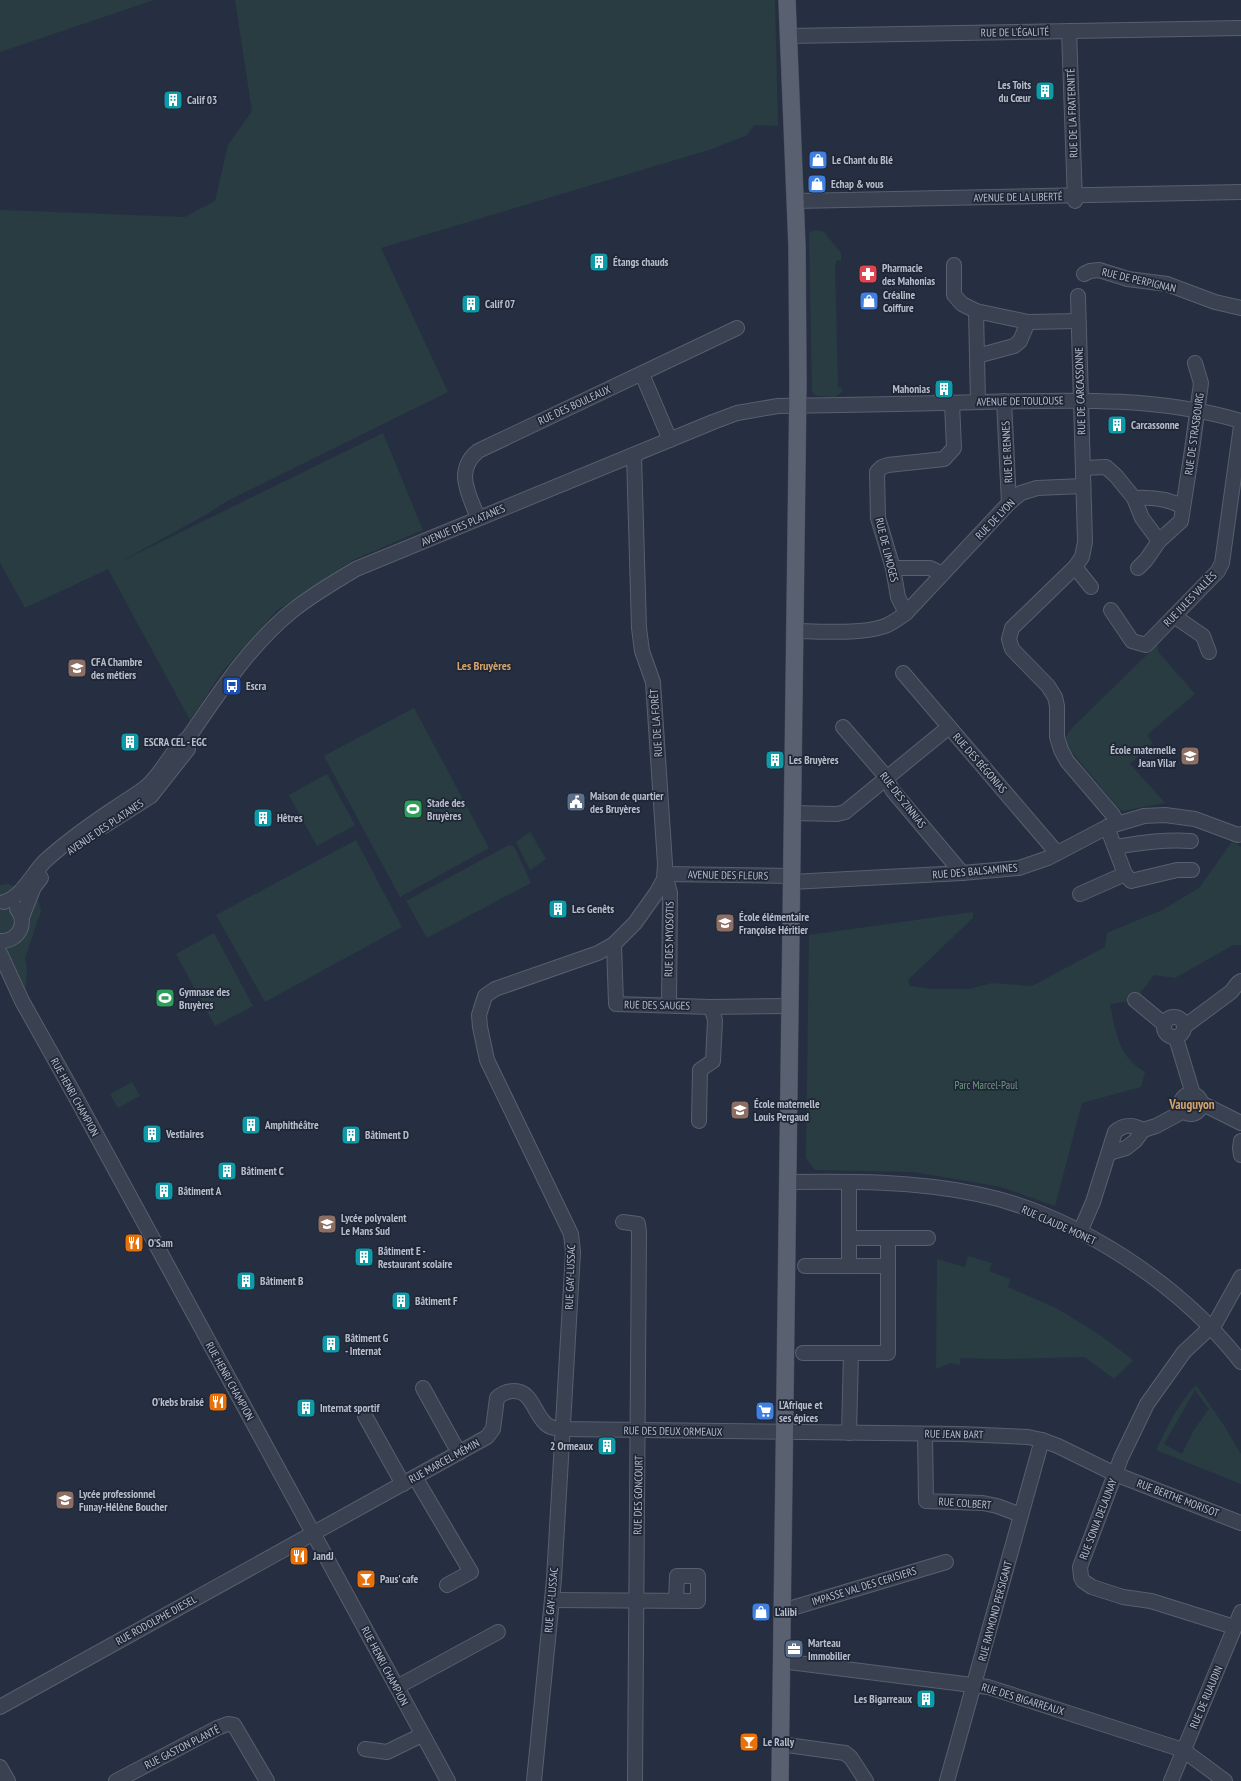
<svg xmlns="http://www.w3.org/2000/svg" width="1241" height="1781" viewBox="0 0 1241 1781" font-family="'PT Sans Narrow',sans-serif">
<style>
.green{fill:#283c41;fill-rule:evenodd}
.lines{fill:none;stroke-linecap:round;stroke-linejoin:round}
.minor-casing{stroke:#585f6e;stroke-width:16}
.major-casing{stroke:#444a5a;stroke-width:18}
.minor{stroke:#3a4150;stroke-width:14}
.major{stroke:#596070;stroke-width:17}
.labels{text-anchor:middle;stroke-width:3.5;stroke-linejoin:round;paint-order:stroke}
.street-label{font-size:11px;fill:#b7bdcb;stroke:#1f2636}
.poi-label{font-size:11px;font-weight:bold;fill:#b7bdcb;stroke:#1f2636;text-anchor:start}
.park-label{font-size:11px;fill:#6f9b7e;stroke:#1f2636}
.neighbourhood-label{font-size:12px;font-weight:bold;fill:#d4a369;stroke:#1f2636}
.quarter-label{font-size:13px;font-weight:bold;fill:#d4a369;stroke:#1f2636}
</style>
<rect width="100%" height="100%" fill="#262f41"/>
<g class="green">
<path d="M0,0h154l-154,52z"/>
<path d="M235,0h540l3,126 -24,-1 -7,10 -35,14 -331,99 67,144 -221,109 -20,13 -87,48 263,-129 40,97 -70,30 -77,51 -54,61 -32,48 -82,-151 -83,39 -25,-45v-353l185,7 30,-16 13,-56 24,-34z"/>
<path d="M816,230l8,2 17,21v8l-4,-1 -2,6 3,121 4,1v4l-7,5 -19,-1 -4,-5 -3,-156 1,-3z"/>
<path d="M1157,645l2,8 36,41 -48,41 6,8 -23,21 35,39 -43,8 -7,-7 -48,-58 -1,-10 6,-8z"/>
<path d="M414,708l75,140 -89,49 -76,-141z"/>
<path d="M327,774l28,51 -38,21 -28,-51z"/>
<path d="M530,832l16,27 -16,11 -14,-28z"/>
<path d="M356,840l46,87 -137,75 -49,-87z"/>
<path d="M1232,842l9,5v98h-8l-58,33 -21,-3 -19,25 -25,4c6,29 8,52 35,68l-4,15 -59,16 -27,103 -54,-19 -87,-15 -99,-2 -9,-12 3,-223 164,-23v6l-65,62 2,6 22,3h37l23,-6 40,3 73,-39 2,-14 55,-23 37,-22z"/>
<path d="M509,845l5,1 17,37 -104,55 -21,-37z"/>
<path d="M8,884l7,2 13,13 7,-4 3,5 3,11 -16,47 2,11 -2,26 -25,-54 16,-4 -1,-30 -15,-5v-17z"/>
<path d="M0,908l11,2 5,7 -2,14 -14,5z"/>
<path d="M214,933l39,73 -38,20 -39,-72z"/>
<path d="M132,1082l8,14 -22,12 -8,-14z"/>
<path d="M968,1256l24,7 -3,8 21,8 -2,8 50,22 42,26 33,25 -19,19 -29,-22 -84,2 -41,-1v7l-9,-2 -15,6 1,-110 28,8z"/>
<path d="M1196,1385l27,39 18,30v30l-85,-34c11,-23 22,-46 40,-65zM1195,1390l14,19 -15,21 -12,24 -18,-10z"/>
</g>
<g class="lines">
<defs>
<g id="minor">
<path d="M1069,31l6,170"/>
<path d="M789,36l452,-8"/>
<path d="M795,201l446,-9"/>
<path d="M954,265v30l8,9 14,7 52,11 50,-1"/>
<path d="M1084,274l6,-3 9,-1 29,9 39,5 48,18 26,6"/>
<path d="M1078,296l7,246 -3,15 -7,10 -63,61 -3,11 3,10 36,37 7,11 2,9v31l4,13 6,11 46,54 4,8"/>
<path d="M976,311l2,91"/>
<path d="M977,356l37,-10 6,-5 8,-19"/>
<path d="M642,374l28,66"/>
<path d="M1004,401l5,102"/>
<path d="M1083,468l23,-1 10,9 18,22 8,20 17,23"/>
<path d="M1134,498c17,-1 34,0 49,9"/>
<path d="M478,518c-9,-24 -24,-47 0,-67l259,-123"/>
<path d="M1075,567l16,20"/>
<path d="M893,568h37l12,6"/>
<path d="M1138,568l8,-8 13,-19 22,-20 11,-71 9,-67 -6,-20"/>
<path d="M1111,610l21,31 14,4 72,-74 4,-8 19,-137"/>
<path d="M906,613l-8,-16 -5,-29 -15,-50 -1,-46 5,-5 6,-2 56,-6 10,-11 -2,-45"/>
<path d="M1174,616l29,20 6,16"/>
<path d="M794,631c27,0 65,4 91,-5 8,-3 14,-8 21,-13l103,-110 12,-10 16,-5 46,-2"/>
<path d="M903,673l154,180"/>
<path d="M843,727l39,45 11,19 69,82"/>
<path d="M792,813l45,1 8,-2 104,-85"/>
<path d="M104,826l47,-30 37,-47v-11"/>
<path d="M1107,827l18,47"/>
<path d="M1115,847c26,-4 50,-8 76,-6"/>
<path d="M665,874l5,19 -1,112"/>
<path d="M665,874l126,2"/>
<path d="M791,882l171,-9 57,-5 29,-10 59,-31 37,-11 21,-1 30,4 43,16 3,-1"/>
<path d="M1080,894l45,-20 6,7 46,-11h15"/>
<path d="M4,902c18,-5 28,-28 41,-41 22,-20 46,-37 70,-53 10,-7 22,-14 31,-21 17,-14 24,-36 42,-49 31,-45 61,-92 104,-127 20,-16 42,-29 64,-42l357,-147 24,-9 41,-7c68,-1 135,-2 202,-4 88,-2 176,-6 261,19"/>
<path d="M22,917l12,-30 7,-9"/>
<path d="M0,941c17,1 29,-17 17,-32"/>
<path d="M614,944l2,60 95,3 4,13 -2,41 -13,9 -1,51"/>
<path d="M0,953l22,48 51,91 375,689"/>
<path d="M1135,1000l29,24"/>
<path d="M711,1007l78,-1"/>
<circle cx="1174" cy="1027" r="10"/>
<path d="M1185,1026l46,-34 7,-9 3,-2"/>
<path d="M1176,1038l17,56"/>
<circle cx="1191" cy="1104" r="10"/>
<path d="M1201,1103l40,20"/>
<path d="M1241,1141l-1,7 1,7"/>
<path d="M1109,1153l17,-5 9,-7 8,-11 13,-4 28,-15"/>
<path d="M787,1182c63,-1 128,-1 190,12 98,20 203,90 264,168"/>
<path d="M849,1182v56h39v115h-37l-2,80"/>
<path d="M623,1222l15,2 1,9 -4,548"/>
<path d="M1080,1232l13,-30 22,-70c9,-8 17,-8 28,-2"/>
<path d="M888,1238h40"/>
<path d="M805,1266h83"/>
<path d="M849,1266v-28"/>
<path d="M803,1353h48"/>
<path d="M423,1388l36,65"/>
<path d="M365,1416l38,68"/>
<path d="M925,1434l1,67 57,2 14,3 24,9"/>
<path d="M415,1477l56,95 -24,13"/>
<path d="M552,1600l146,1v-25h-21l-1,25"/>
<path d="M782,1611l164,-49"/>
<path d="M1234,1627l-83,-26 -28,-4 -31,-10 -9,-6 -2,-4 -1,-10 41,-109 26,-54 37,-52 32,-30 25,-45"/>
<path d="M781,1661l207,26 195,63 42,31"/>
<path d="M397,1687l101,-55"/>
<path d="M0,1707l487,-270 6,-8 4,-31c5,-5 10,-7 17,-7 18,0 20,22 31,32 4,5 11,5 17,6l399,5 67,3 14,3 16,6 57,28 126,49"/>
<path d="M780,1744l65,9 6,5 15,23"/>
<path d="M365,1749l22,3 35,-17"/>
<path d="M0,1767l8,14"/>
<path d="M116,1781l101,-53 11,-4 6,1 33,56"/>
<path d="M534,1781l20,-202 19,-327 -2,-18 -84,-174 -7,-33 -1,-12 6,-19 10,-7 103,-36 16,-9 21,-21 22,-31 7,-13 1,-15 -12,-182 -11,-31 -3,-23 -5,-173"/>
<path d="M947,1781l95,-341"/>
<path d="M1171,1781l70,-169"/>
</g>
<path id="major" d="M780,1781l18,-1397 -1,-137 -10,-247"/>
</defs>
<use href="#minor" class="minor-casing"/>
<use href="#major" class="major-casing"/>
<use href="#minor" class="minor"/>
<use href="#major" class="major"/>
</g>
<defs>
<symbol id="building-square" viewBox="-11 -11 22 22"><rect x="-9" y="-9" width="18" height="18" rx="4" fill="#0f9aa8" stroke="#1f2636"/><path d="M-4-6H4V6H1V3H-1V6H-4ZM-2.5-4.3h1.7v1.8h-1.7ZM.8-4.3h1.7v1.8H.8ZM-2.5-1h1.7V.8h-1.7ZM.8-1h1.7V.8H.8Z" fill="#fff"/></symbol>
<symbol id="shop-square" viewBox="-11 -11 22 22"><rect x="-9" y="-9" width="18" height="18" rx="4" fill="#3f7fe0" stroke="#1f2636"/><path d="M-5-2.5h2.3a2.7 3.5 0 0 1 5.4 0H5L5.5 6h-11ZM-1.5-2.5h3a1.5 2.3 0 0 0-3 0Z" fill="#fff"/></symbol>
<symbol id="pharmacy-square" viewBox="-11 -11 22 22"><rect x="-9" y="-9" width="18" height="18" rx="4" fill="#e0444e" stroke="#1f2636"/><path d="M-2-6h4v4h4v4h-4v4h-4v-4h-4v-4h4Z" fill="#fff"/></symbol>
<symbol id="school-square" viewBox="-11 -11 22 22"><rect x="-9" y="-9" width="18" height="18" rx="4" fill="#8d6e63" stroke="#1f2636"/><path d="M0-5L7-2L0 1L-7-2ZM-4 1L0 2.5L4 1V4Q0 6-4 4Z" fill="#fff"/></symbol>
<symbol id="bus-square" viewBox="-11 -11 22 22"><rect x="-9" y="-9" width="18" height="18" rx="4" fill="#1a4fb4" stroke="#1f2636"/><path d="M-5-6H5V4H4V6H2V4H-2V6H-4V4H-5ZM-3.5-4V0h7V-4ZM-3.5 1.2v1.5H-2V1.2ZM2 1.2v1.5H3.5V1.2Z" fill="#fff"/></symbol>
<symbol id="civic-square" viewBox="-11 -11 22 22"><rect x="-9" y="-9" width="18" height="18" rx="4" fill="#5c6f8a" stroke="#1f2636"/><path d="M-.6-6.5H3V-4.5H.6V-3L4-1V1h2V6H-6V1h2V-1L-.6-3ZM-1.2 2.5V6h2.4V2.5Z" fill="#fff"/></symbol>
<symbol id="stadium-square" viewBox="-11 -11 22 22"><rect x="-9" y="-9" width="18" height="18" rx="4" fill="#2e9e5b" stroke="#1f2636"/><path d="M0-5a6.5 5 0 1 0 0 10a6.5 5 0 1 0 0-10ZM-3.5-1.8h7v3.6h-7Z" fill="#fff"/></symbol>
<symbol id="restaurant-square" viewBox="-11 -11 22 22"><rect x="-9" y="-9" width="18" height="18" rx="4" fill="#e8710a" stroke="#1f2636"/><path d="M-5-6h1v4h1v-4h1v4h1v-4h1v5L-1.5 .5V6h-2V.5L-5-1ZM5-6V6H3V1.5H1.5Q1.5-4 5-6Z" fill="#fff"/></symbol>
<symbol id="supermarket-square" viewBox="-11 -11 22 22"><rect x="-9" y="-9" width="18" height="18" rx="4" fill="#3f7fe0" stroke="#1f2636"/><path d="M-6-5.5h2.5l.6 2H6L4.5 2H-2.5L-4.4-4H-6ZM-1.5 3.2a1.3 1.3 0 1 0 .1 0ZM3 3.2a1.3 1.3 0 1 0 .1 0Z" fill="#fff"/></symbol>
<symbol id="bar-square" viewBox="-11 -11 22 22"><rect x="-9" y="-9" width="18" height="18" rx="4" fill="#e8710a" stroke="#1f2636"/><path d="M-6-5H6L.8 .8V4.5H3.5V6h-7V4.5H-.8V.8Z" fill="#fff"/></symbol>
<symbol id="office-square" viewBox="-11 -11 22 22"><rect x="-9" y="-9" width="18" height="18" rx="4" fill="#5c6f8a" stroke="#1f2636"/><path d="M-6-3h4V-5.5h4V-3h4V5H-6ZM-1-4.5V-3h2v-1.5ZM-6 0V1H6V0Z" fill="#fff"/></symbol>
</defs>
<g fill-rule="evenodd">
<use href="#building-square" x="1034" y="80" width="22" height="22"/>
<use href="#building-square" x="162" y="89" width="22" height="22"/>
<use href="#shop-square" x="807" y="149" width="22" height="22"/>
<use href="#shop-square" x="806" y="173" width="22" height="22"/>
<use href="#building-square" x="588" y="251" width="22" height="22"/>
<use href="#pharmacy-square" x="857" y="263" width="22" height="22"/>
<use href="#shop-square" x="858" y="290" width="22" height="22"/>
<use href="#building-square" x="460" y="293" width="22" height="22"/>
<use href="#building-square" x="933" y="378" width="22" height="22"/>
<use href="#building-square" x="1106" y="414" width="22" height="22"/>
<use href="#school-square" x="66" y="657" width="22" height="22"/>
<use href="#bus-square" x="221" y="675" width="22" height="22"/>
<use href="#building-square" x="119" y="731" width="22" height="22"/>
<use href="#school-square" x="1179" y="745" width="22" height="22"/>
<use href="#building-square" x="764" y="749" width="22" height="22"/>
<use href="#civic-square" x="565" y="791" width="22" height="22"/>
<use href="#stadium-square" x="402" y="798" width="22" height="22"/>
<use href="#building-square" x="252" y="807" width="22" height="22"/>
<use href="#building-square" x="547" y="898" width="22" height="22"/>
<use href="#school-square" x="714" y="912" width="22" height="22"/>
<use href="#stadium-square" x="154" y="987" width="22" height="22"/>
<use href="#school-square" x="729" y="1099" width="22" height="22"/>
<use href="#building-square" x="240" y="1114" width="22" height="22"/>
<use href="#building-square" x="141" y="1123" width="22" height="22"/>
<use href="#building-square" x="340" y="1124" width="22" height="22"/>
<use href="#building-square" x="216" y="1160" width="22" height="22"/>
<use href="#building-square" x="153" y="1180" width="22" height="22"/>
<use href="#school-square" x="316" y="1213" width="22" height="22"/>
<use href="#restaurant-square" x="123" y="1232" width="22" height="22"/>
<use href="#building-square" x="353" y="1246" width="22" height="22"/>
<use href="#building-square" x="235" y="1270" width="22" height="22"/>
<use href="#building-square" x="390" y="1290" width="22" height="22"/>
<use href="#building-square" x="320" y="1333" width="22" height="22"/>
<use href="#restaurant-square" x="207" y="1391" width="22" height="22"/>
<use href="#building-square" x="295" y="1397" width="22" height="22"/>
<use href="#supermarket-square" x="754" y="1400" width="22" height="22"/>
<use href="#building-square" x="596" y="1435" width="22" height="22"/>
<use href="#school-square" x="54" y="1489" width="22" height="22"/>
<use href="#restaurant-square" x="288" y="1545" width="22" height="22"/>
<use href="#bar-square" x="355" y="1568" width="22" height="22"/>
<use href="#shop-square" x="750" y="1601" width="22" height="22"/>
<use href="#office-square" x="783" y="1638" width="22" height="22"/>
<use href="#building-square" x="915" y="1688" width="22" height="22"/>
<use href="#bar-square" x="738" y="1731" width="22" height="22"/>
</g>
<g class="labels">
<g class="street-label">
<text transform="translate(1015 32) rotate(-1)" y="4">RUE DE L'ÉGALITÉ</text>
<text transform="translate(1072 113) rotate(-92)" y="4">RUE DE LA FRATERNITÉ</text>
<text transform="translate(1018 197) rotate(-1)" y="4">AVENUE DE LA LIBERTÉ</text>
<text transform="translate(1139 280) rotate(13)" y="4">RUE DE PERPIGNAN</text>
<text transform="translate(1080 391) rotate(-92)" y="4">RUE DE CARCASSONNE</text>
<text transform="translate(1020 401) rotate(-1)" y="4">AVENUE DE TOULOUSE</text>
<text transform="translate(574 405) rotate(-25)" y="4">RUE DES BOULEAUX</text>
<text transform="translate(1194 434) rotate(-82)" y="4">RUE DE STRASBOURG</text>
<text transform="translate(1007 452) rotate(-93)" y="4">RUE DE RENNES</text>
<text transform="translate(995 519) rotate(-46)" y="4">RUE DE LYON</text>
<text transform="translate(463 525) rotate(-23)" y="4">AVENUE DES PLATANES</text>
<text transform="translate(887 550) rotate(76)" y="4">RUE DE LIMOGES</text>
<text transform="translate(1190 599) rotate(-46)" y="4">RUE JULES VALLÈS</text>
<text transform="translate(656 723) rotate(-94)" y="4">RUE DE LA FORÊT</text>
<text transform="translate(980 763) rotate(49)" y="4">RUE DES BÉGONIAS</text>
<text transform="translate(903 800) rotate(52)" y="4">RUE DES ZINNIAS</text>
<text transform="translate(105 827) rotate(-34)" y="4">AVENUE DES PLATANES</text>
<text transform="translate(975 871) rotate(-5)" y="4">RUE DES BALSAMINES</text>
<text transform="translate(728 875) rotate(1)" y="4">AVENUE DES FLEURS</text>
<text transform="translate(669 939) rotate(-89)" y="4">RUE DES MYOSOTIS</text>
<text transform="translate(657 1005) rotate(1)" y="4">RUE DES SAUGES</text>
<text transform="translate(75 1097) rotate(61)" y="4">RUE HENRI CHAMPION</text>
<text transform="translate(1059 1225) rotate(24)" y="4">RUE CLAUDE MONET</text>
<text transform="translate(570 1277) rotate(-88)" y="4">RUE GAY-LUSSAC</text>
<text transform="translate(230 1381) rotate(61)" y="4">RUE HENRI CHAMPION</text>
<text transform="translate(673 1431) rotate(1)" y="4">RUE DES DEUX ORMEAUX</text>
<text transform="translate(954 1434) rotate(1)" y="4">RUE JEAN BART</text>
<text transform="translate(444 1461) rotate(-29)" y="4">RUE MARCEL MÉMIN</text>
<text transform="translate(638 1495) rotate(-89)" y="4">RUE DES GONCOURT</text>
<text transform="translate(1178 1498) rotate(21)" y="4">RUE BERTHE MORISOT</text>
<text transform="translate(965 1503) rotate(4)" y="4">RUE COLBERT</text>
<text transform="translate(1098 1519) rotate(-69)" y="4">RUE SONIA DELAUNAY</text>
<text transform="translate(864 1586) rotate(-17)" y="4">IMPASSE VAL DES CERISIERS</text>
<text transform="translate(551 1600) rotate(-85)" y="4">RUE GAY-LUSSAC</text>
<text transform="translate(995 1611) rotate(-75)" y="4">RUE RAYMOND PERSIGANT</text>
<text transform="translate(156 1620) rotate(-29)" y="4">RUE RODOLPHE DIESEL</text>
<text transform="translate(385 1666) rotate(62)" y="4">RUE HENRI CHAMPION</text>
<text transform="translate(1206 1697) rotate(-67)" y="4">RUE DE RUAUDIN</text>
<text transform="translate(1023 1699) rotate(17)" y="4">RUE DES BIGARREAUX</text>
<text transform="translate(182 1747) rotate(-27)" y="4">RUE GASTON PLANTÉ</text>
</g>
<g class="poi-label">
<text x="1031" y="89" text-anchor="end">Les Toits<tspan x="1031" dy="13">du Cœur</tspan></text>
<text x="187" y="104">Calif 03</text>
<text x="832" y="164">Le Chant du Blé</text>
<text x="831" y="188">Echap &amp; vous</text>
<text x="613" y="266">Étangs chauds</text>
<text x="882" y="272">Pharmacie<tspan x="882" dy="13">des Mahonias</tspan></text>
<text x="883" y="299">Créaline<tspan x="883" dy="13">Coiffure</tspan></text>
<text x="485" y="308">Calif 07</text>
<text x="930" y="393" text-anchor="end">Mahonias</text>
<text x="1131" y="429">Carcassonne</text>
<text x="91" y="666">CFA Chambre<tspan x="91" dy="13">des métiers</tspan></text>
<text x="246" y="690">Escra</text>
<text x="144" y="746">ESCRA CEL - EGC</text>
<text x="1176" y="754" text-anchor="end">École maternelle<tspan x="1176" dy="13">Jean Vilar</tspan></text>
<text x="789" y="764">Les Bruyères</text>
<text x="590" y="800">Maison de quartier<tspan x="590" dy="13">des Bruyères</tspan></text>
<text x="427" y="807">Stade des<tspan x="427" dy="13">Bruyères</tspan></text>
<text x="277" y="822">Hêtres</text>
<text x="572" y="913">Les Genêts</text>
<text x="739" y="921">École élémentaire<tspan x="739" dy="13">Françoise Héritier</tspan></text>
<text x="179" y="996">Gymnase des<tspan x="179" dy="13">Bruyères</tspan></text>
<text x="754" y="1108">École maternelle<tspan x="754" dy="13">Louis Pergaud</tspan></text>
<text x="265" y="1129">Amphithéâtre</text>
<text x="166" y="1138">Vestiaires</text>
<text x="365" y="1139">Bâtiment D</text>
<text x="241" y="1175">Bâtiment C</text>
<text x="178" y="1195">Bâtiment A</text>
<text x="341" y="1222">Lycée polyvalent<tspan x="341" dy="13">Le Mans Sud</tspan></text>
<text x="148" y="1247">O'Sam</text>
<text x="378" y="1255">Bâtiment E -<tspan x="378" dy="13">Restaurant scolaire</tspan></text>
<text x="260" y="1285">Bâtiment B</text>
<text x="415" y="1305">Bâtiment F</text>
<text x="345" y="1342">Bâtiment G<tspan x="345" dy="13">- Internat</tspan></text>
<text x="204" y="1406" text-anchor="end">O'kebs braisé</text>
<text x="779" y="1409">L'Afrique et<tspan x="779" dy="13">ses épices</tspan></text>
<text x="320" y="1412">Internat sportif</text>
<text x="593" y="1450" text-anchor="end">2 Ormeaux</text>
<text x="79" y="1498">Lycée professionnel<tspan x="79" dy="13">Funay-Hélène Boucher</tspan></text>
<text x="313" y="1560">JandJ</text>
<text x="380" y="1583">Paus' cafe</text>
<text x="775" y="1616">L'alibi</text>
<text x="808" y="1647">Marteau<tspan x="808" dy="13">Immobilier</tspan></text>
<text x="912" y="1703" text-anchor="end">Les Bigarreaux</text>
<text x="763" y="1746">Le Rally</text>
</g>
<g class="park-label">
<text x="986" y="1089">Parc Marcel-Paul</text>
</g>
<g class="neighbourhood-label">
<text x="484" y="670">Les Bruyères</text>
</g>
<g class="quarter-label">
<text x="1192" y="1109">Vauguyon</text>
</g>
</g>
</svg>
